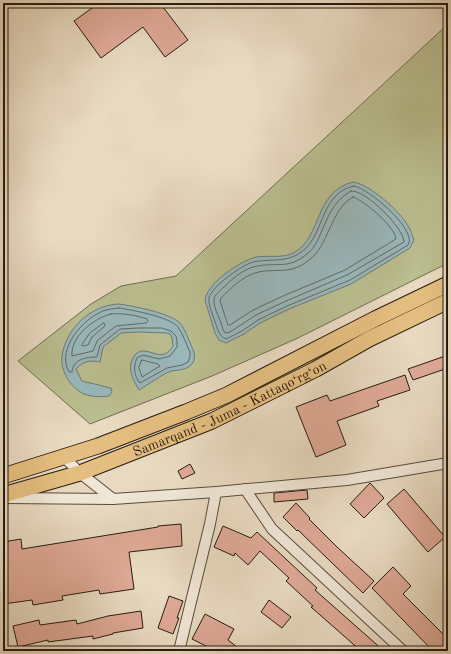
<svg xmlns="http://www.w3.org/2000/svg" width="451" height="654" viewBox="0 0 451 654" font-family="'Old Standard TT',serif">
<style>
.green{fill:#babe90;stroke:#706d50}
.water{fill:#9ab8bc;stroke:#6c7a77}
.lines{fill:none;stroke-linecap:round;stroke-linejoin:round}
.shore{stroke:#606a66;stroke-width:1}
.building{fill:#dfa997;stroke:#271c0f}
.street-casing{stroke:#574c3c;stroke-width:12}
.primary-casing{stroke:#271c0f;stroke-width:17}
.street{stroke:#f0e7d7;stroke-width:10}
.primary{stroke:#e4bd80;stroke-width:15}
.labels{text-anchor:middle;stroke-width:3;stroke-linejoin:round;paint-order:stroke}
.street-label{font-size:14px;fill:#271c0f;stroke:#f0e7d7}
</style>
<rect width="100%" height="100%" fill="#e8dac1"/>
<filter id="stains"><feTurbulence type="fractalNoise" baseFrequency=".005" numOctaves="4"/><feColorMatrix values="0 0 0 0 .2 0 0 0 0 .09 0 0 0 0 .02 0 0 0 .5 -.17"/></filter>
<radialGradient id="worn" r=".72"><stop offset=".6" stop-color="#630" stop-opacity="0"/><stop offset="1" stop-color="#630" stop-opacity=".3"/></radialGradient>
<path class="green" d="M448,24v239l-150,75 -86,38 -122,48 -72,-63 73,-57 30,-18 55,-10z"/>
<g class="water">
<path d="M353,182c16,2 47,29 55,44 3,4 4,9 6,14l-4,8 -59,36 -62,25 -29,14 -16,11 -18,9 -7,-3 -4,-7 -10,-33c2,-17 35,-39 51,-43 13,-2 27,2 39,-5 27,-16 19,-60 58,-70z"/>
<path d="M119,304c14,2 51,9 61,19 5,6 8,15 11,22 3,6 6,14 0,20 -5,5 -13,5 -20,6 -8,3 -24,14 -32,19 -6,-10 -12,-21 -6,-32 2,-4 5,-7 10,-7 11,0 20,11 30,-5l-1,-8 -2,-4 -4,-1 -27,-1 -18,1 -18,14 -3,15c-10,-2 -17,-1 -24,7l6,12 29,7 1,4 -3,4c-8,1 -17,1 -25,-2 -13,-6 -24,-23 -22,-38 4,-28 29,-51 57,-52z"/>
</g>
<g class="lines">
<g class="shore">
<path d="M354,186c14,2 64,44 54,59l-58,35 -63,26 -29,14 -16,11 -16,8c-8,-3 -9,-13 -12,-20 -2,-6 -6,-15 -5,-21 2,-11 33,-33 44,-36 19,-4 36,2 52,-13 19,-17 17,-57 49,-63z"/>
<path d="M351,191c14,-2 53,37 53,51l-57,33 -61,26 -30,14 -26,17 -5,1 -2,-4c-2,-8 -10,-22 -9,-29 0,-5 6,-9 9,-12 8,-8 19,-18 30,-21 22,-6 35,4 55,-14 6,-5 9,-11 12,-18 8,-18 13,-34 31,-44z"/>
<path d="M353,197c11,3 43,31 43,42l-51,31 -62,26 -30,14 -23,15h-2l-8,-24 1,-3c9,-9 21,-21 34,-25 20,-6 33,3 53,-12 22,-16 21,-50 45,-64z"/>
<path d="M119,308c13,2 51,9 59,19 5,7 8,17 12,25v5l-2,5 -6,3 -15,3 -27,15c-6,-7 -7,-16 -3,-25l6,-3 16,4 11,-3 7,-9v-6l-1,-5 -5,-5 -9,-3h-23l-19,1 -20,16 -3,12c-11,0 -24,2 -25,15h-3c-13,-23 14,-53 34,-61 5,-2 10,-2 16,-3z"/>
<path d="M111,314c12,-1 24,1 36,5l1,2 -2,2 -30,3 -19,15 -4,10 -21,5c-2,-19 22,-38 39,-42z"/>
<path d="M104,323l1,3 -13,11 -4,8 -6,1v-2l8,-11z"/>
<path d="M142,360l16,4 2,2 -18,11 -3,-9z"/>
</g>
</g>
<g class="building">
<path d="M99,3h61l28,37 -23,17 -22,-30 -42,31 -27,-37z"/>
<path d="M448,355v13l-35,12 -5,-11z"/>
<path d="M405,375l5,15 -33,11 2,5 -42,15 9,24 -30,12 -20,-50 31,-12 3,6z"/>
<path d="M190,464l5,9 -13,6 -4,-8z"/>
<path d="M370,483l14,15 -20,20 -14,-14z"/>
<path d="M404,489l41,48 -17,15 -41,-48z"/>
<path d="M307,490l1,9 -34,3v-9z"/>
<path d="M296,503l14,15 -1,1 28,28 37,34 -11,12 -65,-63 -1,1 -14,-14z"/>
<path d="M181,524l1,22 -53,6 5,37 -34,5 -1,-4 -37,6 1,4 -30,5 -1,-5 -29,4v-62l18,-3 1,10 136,-22v-1z"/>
<path d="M223,526l28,12 6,-6 60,56 -2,2 69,61h-23l-50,-44 2,-1 -27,-25 3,-3 -29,-27 -12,14 -13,-12 -1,3 -20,-9z"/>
<path d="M393,567l18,19 -8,8 45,45v12h-15l-61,-63z"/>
<path d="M169,596l14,5 -6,17h2l-6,16 -15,-6z"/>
<path d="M269,600l22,17 -9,11 -21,-16z"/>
<path d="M141,611l2,17 -30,5v1l-20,5v-3l-45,6v-2l-30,7 -5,-21 26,-6 1,5 36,-5 1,4 31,-8z"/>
<path d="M205,614l29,15 -6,11 14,11h-26l-24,-12z"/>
</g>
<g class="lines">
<defs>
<g id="street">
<path d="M64,457l16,16 33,26 103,-7 131,-12 101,-17"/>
<path d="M245,489l27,40 131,122"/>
<path d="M5,498l108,1"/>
<path d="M179,651l31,-127 6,-32"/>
</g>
<g id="primary">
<path d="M3,476l95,-30 88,-34 41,-17 148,-76 73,-35"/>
<path id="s1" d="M3,495l77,-22 132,-52 104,-52 53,-30 79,-38"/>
</g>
</defs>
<use href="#street" class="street-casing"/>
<use href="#primary" class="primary-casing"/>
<use href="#street" class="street"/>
<use href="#primary" class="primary"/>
</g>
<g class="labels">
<g class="street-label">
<text dy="5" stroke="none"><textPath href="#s1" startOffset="243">Samarqand - Juma - Kattaqo‘rg‘on</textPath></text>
</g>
</g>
<rect width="451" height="654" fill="none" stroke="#e8dac1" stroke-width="16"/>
<rect x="4" y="4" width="443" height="646" fill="none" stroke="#271c0f" stroke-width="2"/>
<rect x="8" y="8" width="435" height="638" fill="none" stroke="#271c0f"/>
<rect width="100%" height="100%" filter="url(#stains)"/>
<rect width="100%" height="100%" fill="url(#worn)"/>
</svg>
